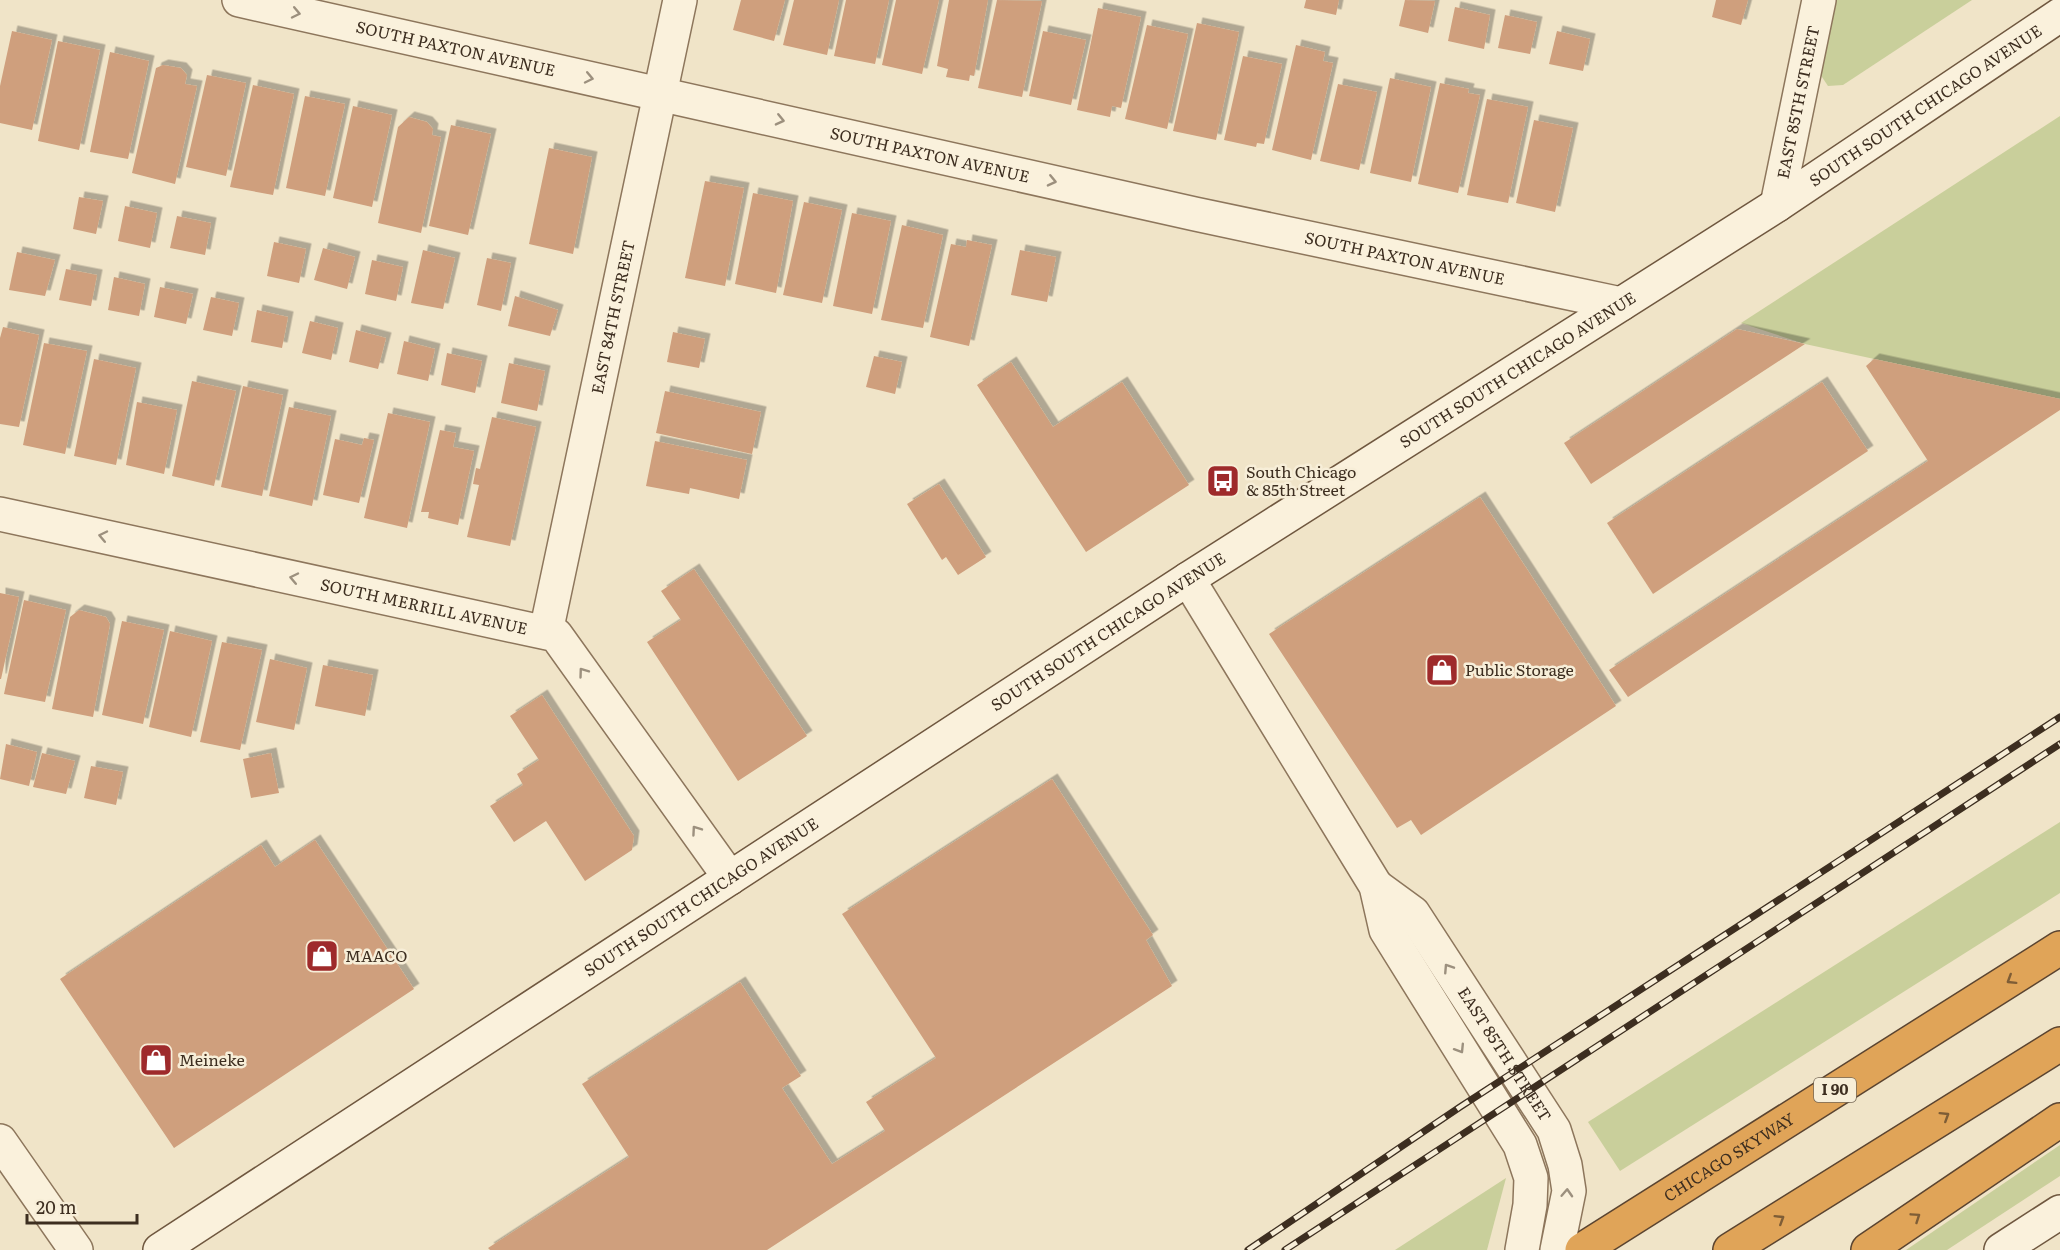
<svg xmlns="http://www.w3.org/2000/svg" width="2060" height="1250" viewBox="0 0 2060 1250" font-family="Literata,serif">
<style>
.green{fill:#c9cf9b}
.building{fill:#cf9f7d;filter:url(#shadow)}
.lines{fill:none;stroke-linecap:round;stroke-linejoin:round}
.street-casing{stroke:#8d765c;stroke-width:36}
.secondary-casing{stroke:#6f573f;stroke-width:36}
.highway-casing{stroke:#5b4430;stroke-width:36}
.street{stroke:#faf1dc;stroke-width:33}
.secondary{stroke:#faf1dc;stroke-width:33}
.highway{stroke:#e0a458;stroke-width:33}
.rail-casing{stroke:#3d2e20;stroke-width:7}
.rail{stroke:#f7eed8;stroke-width:4.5;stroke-dasharray:14;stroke-linecap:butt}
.oneway{stroke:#9c907e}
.oneway2{stroke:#7e5d36}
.labels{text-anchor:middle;stroke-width:5;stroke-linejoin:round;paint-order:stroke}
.shield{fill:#f7eed8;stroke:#756857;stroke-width:1.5}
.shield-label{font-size:15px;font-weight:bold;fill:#3d2e20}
.street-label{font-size:16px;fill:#3d2e20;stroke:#f7eed8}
.poi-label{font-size:16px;fill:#3d2e20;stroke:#f7eed8;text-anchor:start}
</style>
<defs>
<filter id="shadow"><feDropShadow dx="5.5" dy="-5.5" stdDeviation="0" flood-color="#0004"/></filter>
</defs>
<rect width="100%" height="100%" fill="#f0e4c8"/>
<g class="green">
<path d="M1833,0h139l-129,85 -15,1 -10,-15z"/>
<path d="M2060,116v283l-255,-55 -64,-21z"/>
<path d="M2060,822v71l-440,278 -32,-49z"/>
<path d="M2060,1145v31l-113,74h-41z"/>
<path d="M1506,1178l-19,72h-92z"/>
</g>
<g class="building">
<path d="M741,0h44l-11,41 -41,-11z"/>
<path d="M794,0h45l-12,55 -44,-10z"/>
<path d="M846,0h43l-14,64 -41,-8z"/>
<path d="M896,0h43l-17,74 -40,-9z"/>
<path d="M949,0h39l-14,76 -4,-1 -1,6 -23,-4 2,-8 -11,-3z"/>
<path d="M997,0l45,1 -20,96 -44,-9z"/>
<path d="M1306,0h33l-3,15 -32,-7z"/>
<path d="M1405,0l30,1 -7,32 -29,-7z"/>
<path d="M1716,0h32l-7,25 -29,-8z"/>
<path d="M1455,7l35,8 -6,34 -36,-8z"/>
<path d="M1098,8l43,9 -20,91 -9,-2 -2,11 -33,-7z"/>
<path d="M1505,15l32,7 -7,32 -32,-6z"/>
<path d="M1197,23l42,9 -23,108 -43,-9z"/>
<path d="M1147,25l41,9 -21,95 -42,-10z"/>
<path d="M12,31l40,9 -20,90 -32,-7v-37z"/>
<path d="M1043,31l43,9 -15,65 -42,-9z"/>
<path d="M1557,31l33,8 -7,32 -34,-7z"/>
<path d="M58,41l42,9 -21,100 -41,-9z"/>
<path d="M1296,45l29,7 -2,9 10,2 -22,97 -39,-10z"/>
<path d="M110,52l39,9 -21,98 -38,-7z"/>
<path d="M1243,56l39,8 -18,80 -7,-1 -1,4 -32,-7z"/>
<path d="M163,65l18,3 6,7 -2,9 12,2 -22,98 -43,-11 24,-105z"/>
<path d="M207,75l39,8 -20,93 -40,-9z"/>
<path d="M1390,78l41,9 -20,95 -41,-9z"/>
<path d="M1440,83l29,6 -1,4 12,2 -22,98 -40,-9z"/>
<path d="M1338,84l39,8 -18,78 -39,-9z"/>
<path d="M253,85l41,9 -21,101 -43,-8z"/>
<path d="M305,96l40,8 -20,92 -39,-8z"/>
<path d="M1487,99l41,8 -20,96 -41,-8z"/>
<path d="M353,106l39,9 -20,92 -39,-9z"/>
<path d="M409,117l18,5 6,7 -1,6 9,2 -20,96 -43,-10 20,-96z"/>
<path d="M1534,120l39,8 -18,84 -39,-9z"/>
<path d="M451,125l40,9 -23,101 -39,-9z"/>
<path d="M549,148l43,9 -19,97 -44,-10z"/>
<path d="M705,181l39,7 -19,98 -40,-8z"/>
<path d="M753,193l40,8 -17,92 -41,-9z"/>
<path d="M79,197l24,4 -7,33 -23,-5z"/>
<path d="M804,202l38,8 -20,93 -39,-8z"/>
<path d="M125,206l32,7 -7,35 -32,-7z"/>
<path d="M852,213l39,8 -19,93 -39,-8z"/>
<path d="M177,216l34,7 -6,32 -35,-7z"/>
<path d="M902,225l41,10 -20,93 -42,-8z"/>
<path d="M967,240l25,5 -23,101 -39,-9 21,-93 15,3z"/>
<path d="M274,242l32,7 -7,34 -32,-7z"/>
<path d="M323,248l32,9 -8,32 -33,-9z"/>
<path d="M423,250l32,8 -12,51 -32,-6z"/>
<path d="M1020,250l36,7 -9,45 -36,-7z"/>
<path d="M17,252l38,8 -10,36 -36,-6z"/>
<path d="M487,258l24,5 -10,48 -24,-6z"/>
<path d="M372,260l31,7 -7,34 -31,-7z"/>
<path d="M66,269l31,6 -6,31 -32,-6z"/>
<path d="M114,277l31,7 -6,32 -31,-6z"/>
<path d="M160,287l33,7 -7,30 -32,-7z"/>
<path d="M515,296l43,14 -8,26 -42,-10z"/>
<path d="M211,297l28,6 -7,33 -29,-6z"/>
<path d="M257,310l31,7 -6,31 -31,-6z"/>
<path d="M310,321l28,7 -7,32 -29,-7z"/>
<path d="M3,327l36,8 -20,92 -19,-3v-86z"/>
<path d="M1737,329l68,15 -214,140 -27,-41z"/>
<path d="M356,330l30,8 -8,31 -29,-7z"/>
<path d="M673,332l32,7 -6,29 -32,-6z"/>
<path d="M404,341l31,8 -7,32 -31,-7z"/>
<path d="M44,343l43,8 -22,103 -42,-9z"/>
<path d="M447,353l35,8 -7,32 -34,-8z"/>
<path d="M874,356l28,6 -7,32 -29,-7z"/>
<path d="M94,359l42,9 -20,97 -42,-9z"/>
<path d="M1874,359l186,40v11l-432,287 -19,-27 319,-209 -62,-95z"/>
<path d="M1011,362l42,65 69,-45 67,103 -103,67 -109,-167z"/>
<path d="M509,363l36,8 -8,40 -36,-8z"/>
<path d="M192,381l44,10 -22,95 -42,-10z"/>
<path d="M1822,382l46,69 -215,143 -46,-71z"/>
<path d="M243,386l40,9 -21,101 -41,-9z"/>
<path d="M665,391l96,21 -9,42 -96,-21z"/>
<path d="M137,402l40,8 -13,64 -38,-9z"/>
<path d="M289,407l42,9 -19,90 -43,-10z"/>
<path d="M388,413l42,9 -23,106 -43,-10z"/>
<path d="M492,417l44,10 -26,119 -43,-9 12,-52 -6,-1 3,-16 4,1z"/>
<path d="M440,430l16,3 -3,14 21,4 -16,74 -30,-7 1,-6h-8z"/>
<path d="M364,438l10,2 -15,63 -36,-8 12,-56 27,6z"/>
<path d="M655,441l92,19 -8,39 -49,-11 -1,6 -43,-8z"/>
<path d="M939,484l47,73 -28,18 -12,-18 -4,3 -35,-56z"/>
<path d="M1480,497l136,209 -195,129 -10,-15 -14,8 -128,-194z"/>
<path d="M694,569l113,167 -69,45 -91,-139 34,-22 -20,-29z"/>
<path d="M0,593l19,4 -18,82h-1z"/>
<path d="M24,600l42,10 -21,92 -41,-8z"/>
<path d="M79,610l27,7 4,7 -17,93 -41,-8 18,-92z"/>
<path d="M122,621l42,9 -21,94 -41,-9z"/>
<path d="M170,631l42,10 -21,96 -42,-10z"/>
<path d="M222,642l40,8 -22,100 -40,-8z"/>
<path d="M270,659l37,9 -13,62 -38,-8z"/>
<path d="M323,665l50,10 -8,41 -50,-10z"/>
<path d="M542,695l92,141 -2,14 -47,31 -39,-60 -32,21 -24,-36 33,-21 -6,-11 22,-14 -29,-44z"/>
<path d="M6,744l31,8 -8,34 -29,-7z"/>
<path d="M42,753l33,8 -9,33 -33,-7z"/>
<path d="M271,753l8,40 -28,5 -8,-39z"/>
<path d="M91,766l32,6 -7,33 -32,-7z"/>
<path d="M1052,779l101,156 -7,5 26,46 -405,264h-277l-2,-2 141,-91 -47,-73 158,-102 61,94 -19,12 50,76 53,-33 -19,-29 70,-44 -94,-144z"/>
<path d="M315,840l99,149 -240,159 -114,-169 201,-134 14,22z"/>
</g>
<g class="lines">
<defs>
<g id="street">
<path id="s1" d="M239,0l956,214 426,90"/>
<path id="s2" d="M1777,205l42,-205"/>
<path id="s3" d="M0,514l556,121 174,243"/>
<path d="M1188,579l188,307 10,44 134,215 11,33 -1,27 -8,45"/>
<path id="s4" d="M546,632l134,-632"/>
<path id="s5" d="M1376,886l37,27 141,217 11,35 4,26 -12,59"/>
<path d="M0,1141l76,109"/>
</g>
<g id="secondary">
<path id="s6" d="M160,1250l1028,-671 589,-374 283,-190"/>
<path d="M2001,1250l59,-38"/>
</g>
<g id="highway">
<path id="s7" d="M1582,1250l478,-302"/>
<path d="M1730,1250l330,-206"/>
<path d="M1868,1250l192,-130"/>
</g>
</defs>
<use href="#street" class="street-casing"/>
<use href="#secondary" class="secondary-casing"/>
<use href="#highway" class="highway-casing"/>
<use href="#street" class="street"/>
<use href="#secondary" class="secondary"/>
<use href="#highway" class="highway"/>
<defs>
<g id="rail">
<path d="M1248,1250l212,-143 600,-390"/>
<path d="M1285,1250l775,-506"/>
</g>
</defs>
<use href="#rail" class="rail-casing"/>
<use href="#rail" class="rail"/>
</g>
<defs><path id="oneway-chevron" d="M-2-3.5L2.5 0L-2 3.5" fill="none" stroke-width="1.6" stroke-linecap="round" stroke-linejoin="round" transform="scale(1.5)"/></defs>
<g class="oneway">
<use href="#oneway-chevron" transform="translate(296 13) rotate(12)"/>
<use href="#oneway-chevron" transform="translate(589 78) rotate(12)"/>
<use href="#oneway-chevron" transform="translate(780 120) rotate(13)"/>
<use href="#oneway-chevron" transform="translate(1052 181) rotate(13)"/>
<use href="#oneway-chevron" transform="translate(103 536) rotate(-168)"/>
<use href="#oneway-chevron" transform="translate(294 578) rotate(-168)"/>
<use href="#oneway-chevron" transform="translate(583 672) rotate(-126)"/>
<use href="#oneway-chevron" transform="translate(696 830) rotate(-125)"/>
<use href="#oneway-chevron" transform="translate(1448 968) rotate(-123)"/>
<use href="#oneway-chevron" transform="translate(1460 1049) rotate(58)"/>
<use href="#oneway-chevron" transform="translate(1567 1193) rotate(-87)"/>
</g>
<g class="oneway2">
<use href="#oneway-chevron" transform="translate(2011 980) rotate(148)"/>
<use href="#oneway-chevron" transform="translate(1945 1116) rotate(-32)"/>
<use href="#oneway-chevron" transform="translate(1916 1217) rotate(-34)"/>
<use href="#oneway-chevron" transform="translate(1780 1219) rotate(-32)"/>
</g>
<defs>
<symbol id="bus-square" viewBox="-11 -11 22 22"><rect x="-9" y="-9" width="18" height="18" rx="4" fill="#9e2a2b" stroke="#f7eed8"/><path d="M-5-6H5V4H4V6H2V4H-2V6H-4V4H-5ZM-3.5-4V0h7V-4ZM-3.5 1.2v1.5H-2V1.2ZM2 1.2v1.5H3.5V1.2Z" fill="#fff"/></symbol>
<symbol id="shop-square" viewBox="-11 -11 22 22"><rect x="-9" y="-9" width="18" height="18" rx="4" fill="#9e2a2b" stroke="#f7eed8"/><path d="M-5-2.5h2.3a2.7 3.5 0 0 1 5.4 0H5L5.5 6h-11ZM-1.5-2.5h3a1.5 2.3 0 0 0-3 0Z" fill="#fff"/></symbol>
</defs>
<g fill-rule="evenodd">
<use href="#bus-square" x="1204" y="462" width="38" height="38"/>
<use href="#shop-square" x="1423" y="651" width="38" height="38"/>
<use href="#shop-square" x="303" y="937" width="38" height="38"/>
<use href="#shop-square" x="137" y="1041" width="38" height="38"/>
</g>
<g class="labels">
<rect class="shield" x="1814" y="1078" width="42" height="24" rx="4.5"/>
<g class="shield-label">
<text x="1835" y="1095">I 90</text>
</g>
<g class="street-label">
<text dy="6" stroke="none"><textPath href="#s1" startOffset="222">SOUTH PAXTON AVENUE</textPath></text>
<text dy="6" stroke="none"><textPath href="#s2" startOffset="105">EAST 85TH STREET</textPath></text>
<text dy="6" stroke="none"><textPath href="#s6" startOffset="2104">SOUTH SOUTH CHICAGO AVENUE</textPath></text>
<text dy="6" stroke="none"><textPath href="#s1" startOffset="708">SOUTH PAXTON AVENUE</textPath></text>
<text dy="6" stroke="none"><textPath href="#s1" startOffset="1194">SOUTH PAXTON AVENUE</textPath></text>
<text dy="6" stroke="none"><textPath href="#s4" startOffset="322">EAST 84TH STREET</textPath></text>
<text dy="6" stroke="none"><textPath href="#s6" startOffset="1618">SOUTH SOUTH CHICAGO AVENUE</textPath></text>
<text dy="6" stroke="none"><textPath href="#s3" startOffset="434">SOUTH MERRILL AVENUE</textPath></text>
<text dy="6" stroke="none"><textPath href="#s6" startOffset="1132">SOUTH SOUTH CHICAGO AVENUE</textPath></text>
<text dy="6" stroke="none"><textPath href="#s6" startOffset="646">SOUTH SOUTH CHICAGO AVENUE</textPath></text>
<text dy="6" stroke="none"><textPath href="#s5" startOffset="214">EAST 85TH STREET</textPath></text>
<text dy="6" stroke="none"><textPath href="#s7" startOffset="174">CHICAGO SKYWAY</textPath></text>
</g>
<g class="poi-label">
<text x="1246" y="478">South Chicago<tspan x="1246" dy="18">&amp; 85th Street</tspan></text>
<text x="1465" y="676">Public Storage</text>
<text x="345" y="962">MAACO</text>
<text x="179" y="1066">Meineke</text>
</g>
</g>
<path d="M27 1214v9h110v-9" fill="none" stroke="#3d2e20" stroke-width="3"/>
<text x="36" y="1214" font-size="18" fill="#3d2e20" stroke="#f7eed8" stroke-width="4.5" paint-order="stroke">20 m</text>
</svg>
